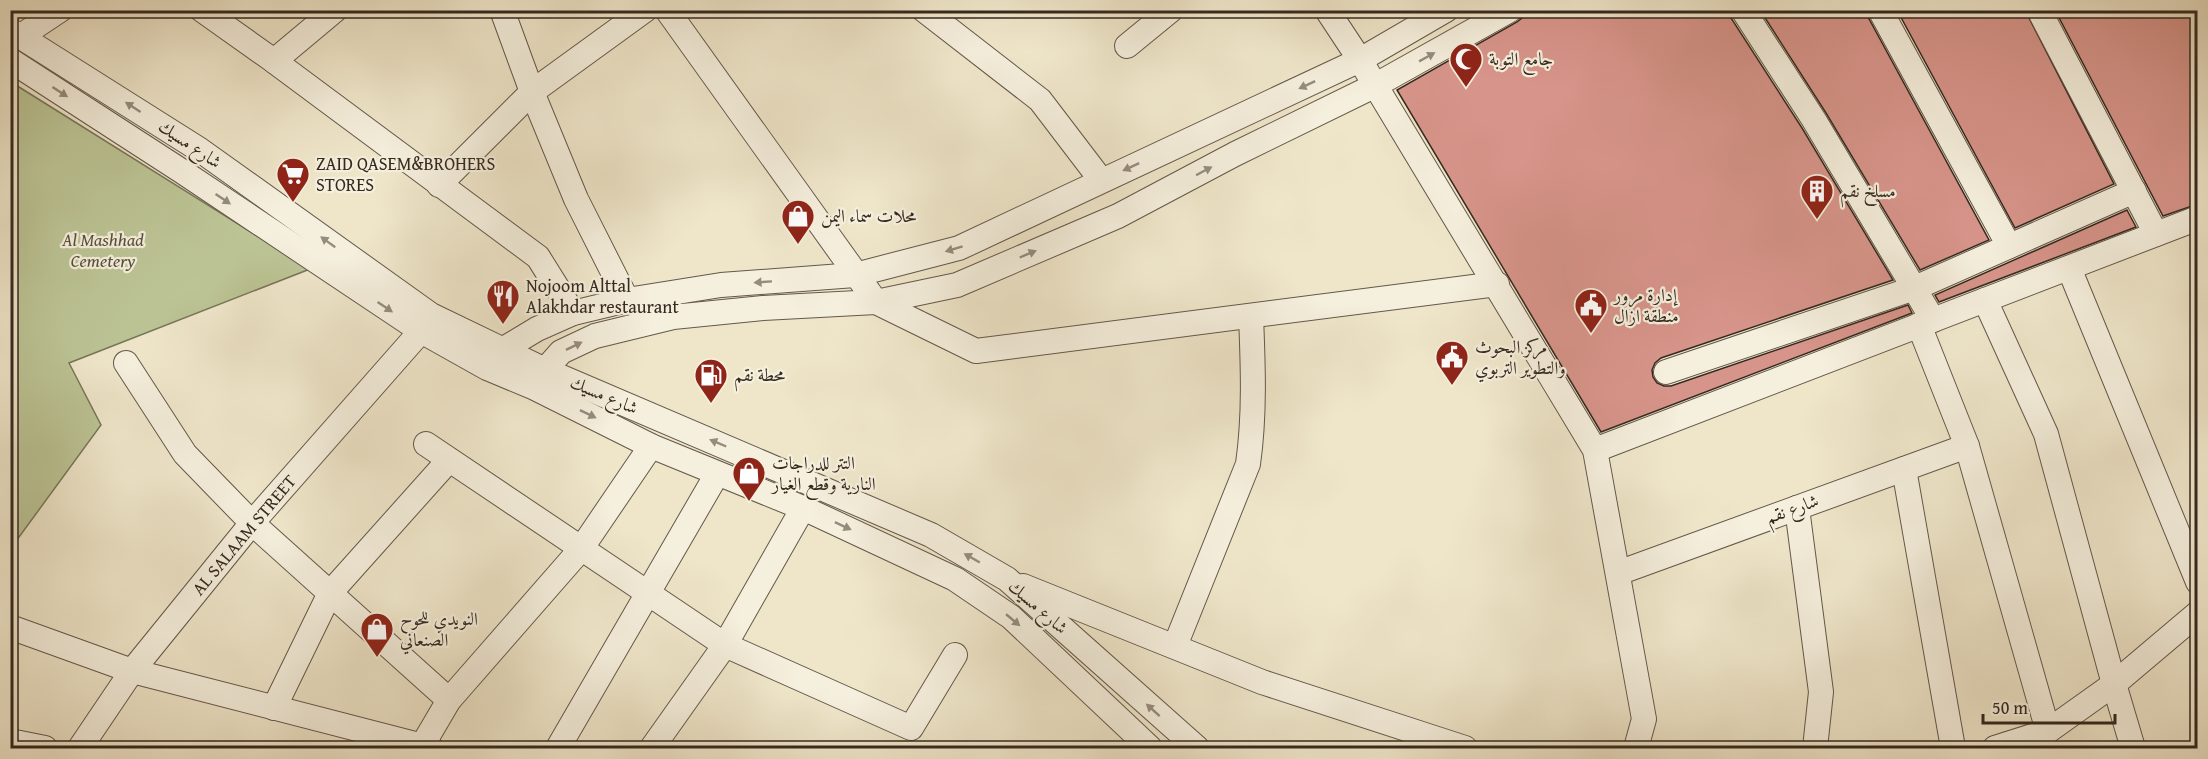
<svg xmlns="http://www.w3.org/2000/svg" width="2208" height="759" viewBox="0 0 2208 759" font-family="'Gentium Book Plus',Amiri,serif">
<style>
.green{fill:#bcc495;stroke:#78765a;stroke-width:1.5}
.building{fill:#d7948a;stroke:#35291f;stroke-width:1.5}
.lines{fill:none;stroke-linecap:round;stroke-linejoin:round}
.minor-casing{stroke:#64584a;stroke-width:26}
.minor{stroke:#f5efdd;stroke-width:24}
.oneway{fill:#958c7e}
.labels{text-anchor:middle;stroke-width:4.5;stroke-linejoin:round;paint-order:stroke}
.poi-label{font-size:18px;fill:#35291f;stroke:#f5efdd;text-anchor:start}
.street-label{font-size:18px;fill:#35291f;stroke:#f5efdd}
.park-label{font-size:18px;font-style:italic;fill:#57503c;stroke:#f5efdd}
</style>
<rect width="100%" height="100%" fill="#efe6ca"/>
<filter id="stains"><feTurbulence type="fractalNoise" baseFrequency=".00333" numOctaves="4"/><feColorMatrix values="0 0 0 0 .2 0 0 0 0 .09 0 0 0 0 .02 0 0 0 .5 -.17"/></filter>
<radialGradient id="worn" r=".72"><stop offset=".6" stop-color="#630" stop-opacity="0"/><stop offset="1" stop-color="#630" stop-opacity=".3"/></radialGradient>
<path class="green" d="M11,82l299,187 -241,94 32,62 -90,123z"/>
<g class="building">
<path d="M1524,10h205l2,8 71,110 91,152 -232,78 -6,5 -3,7 1,7 4,6 7,3h7l237,-81 4,8 -311,119 -204,-342 120,-68 5,-4z"/>
<path d="M1760,10h106l2,7 121,223 -69,30 -94,-157z"/>
<path d="M1897,10h128l89,174 -99,44z"/>
<path d="M2055,10h143v194l-35,12z"/>
<path d="M2127,210l9,17 -197,75 -4,-7z"/>
</g>
<g class="lines">
<defs>
<g id="minor">
<path d="M202,10l72,51 264,196 35,56"/>
<path d="M502,10l30,82 44,107 51,101"/>
<path d="M667,10l209,292 100,49 521,-67"/>
<path d="M924,10l116,90 61,80"/>
<path d="M1327,10l33,50 235,390 49,269 -8,29"/>
<path d="M1743,10l71,110 119,200"/>
<path d="M1880,10l129,236"/>
<path d="M2039,10l117,224"/>
<path d="M10,30l190,120 231,165 114,55 386,165 76,44 190,169"/>
<path d="M21,36l39,-26"/>
<path d="M1127,46l44,-36"/>
<path d="M10,60l173,112 238,159 66,37 48,20 116,58 152,62 152,71 56,38 139,131"/>
<path d="M274,61l61,-51"/>
<path d="M439,185l93,-93 113,-82"/>
<path d="M2069,268l129,314"/>
<path d="M1985,300l61,134 68,250 19,64"/>
<path d="M1919,325l48,121 81,285"/>
<path d="M495,359l7,-9 35,-21 36,-16 54,-13 94,-15 134,-10 104,-27 401,-188 86,-50"/>
<path d="M126,363l59,91 67,69 197,177"/>
<path d="M1666,372l249,-84 219,-97"/>
<path d="M538,383l7,-13 16,-18 34,-16 78,-19 90,-9 113,-6 81,-17 161,-69 117,-62 141,-69 134,-75"/>
<path d="M426,444l299,201 186,83 44,-73"/>
<path d="M1595,450l603,-232"/>
<path d="M1904,469l49,279"/>
<path d="M1797,508l24,184 -6,56"/>
<path d="M1618,573l349,-127"/>
<path d="M1023,586l239,96 203,66"/>
<path d="M10,627l122,44 299,77"/>
<path d="M1175,646l73,-182c7,-49 5,-99 3,-148"/>
<path d="M274,708l56,-115 119,-133"/>
<path d="M10,741l35,7"/>
<path d="M422,746l27,-46 132,-151 70,-103"/>
<path d="M80,748l52,-77 120,-148 169,-192"/>
<path d="M558,748l159,-274"/>
<path d="M652,748l73,-103 78,-137"/>
<path d="M1995,748l53,-17 66,-47 84,-71"/>
</g>
</defs>
<use href="#minor" class="minor-casing"/>
<use href="#minor" class="minor"/>
</g>
<defs><path id="oneway-solid" d="M-6-.8H1V-3.2L6.5 0L1 3.2V.8H-6Z" transform="scale(1.5)"/></defs>
<g class="oneway">
<use href="#oneway-solid" transform="translate(1427 57) rotate(-29)"/>
<use href="#oneway-solid" transform="translate(1307 85) rotate(155)"/>
<use href="#oneway-solid" transform="translate(60 92) rotate(33)"/>
<use href="#oneway-solid" transform="translate(133 107) rotate(-147)"/>
<use href="#oneway-solid" transform="translate(1131 167) rotate(155)"/>
<use href="#oneway-solid" transform="translate(1204 171) rotate(-28)"/>
<use href="#oneway-solid" transform="translate(223 199) rotate(34)"/>
<use href="#oneway-solid" transform="translate(328 242) rotate(-144)"/>
<use href="#oneway-solid" transform="translate(954 249) rotate(163)"/>
<use href="#oneway-solid" transform="translate(1028 254) rotate(-23)"/>
<use href="#oneway-solid" transform="translate(763 282) rotate(176)"/>
<use href="#oneway-solid" transform="translate(385 307) rotate(34)"/>
<use href="#oneway-solid" transform="translate(574 346) rotate(-26)"/>
<use href="#oneway-solid" transform="translate(588 414) rotate(26)"/>
<use href="#oneway-solid" transform="translate(718 443) rotate(-157)"/>
<use href="#oneway-solid" transform="translate(843 526) rotate(25)"/>
<use href="#oneway-solid" transform="translate(972 558) rotate(-150)"/>
<use href="#oneway-solid" transform="translate(1013 620) rotate(40)"/>
<use href="#oneway-solid" transform="translate(1153 710) rotate(-138)"/>
</g>
<defs>
<symbol id="mosque-pin" viewBox="-11 -11 22 30"><path d="M0 17L-7.5 6A9.5 9.5 0 1 1 7.5 6Z" fill="#8f2418" stroke="#f5efdd"/><path d="M3.5-4.9A6 6 0 1 0 3.5 4.9A5 5 0 1 1 3.5-4.9Z" fill="#fff"/></symbol>
<symbol id="supermarket-pin" viewBox="-11 -11 22 30"><path d="M0 17L-7.5 6A9.5 9.5 0 1 1 7.5 6Z" fill="#8f2418" stroke="#f5efdd"/><path d="M-6-5.5h2.5l.6 2H6L4.5 2H-2.5L-4.4-4H-6ZM-1.5 3.2a1.3 1.3 0 1 0 .1 0ZM3 3.2a1.3 1.3 0 1 0 .1 0Z" fill="#fff"/></symbol>
<symbol id="building-pin" viewBox="-11 -11 22 30"><path d="M0 17L-7.5 6A9.5 9.5 0 1 1 7.5 6Z" fill="#8f2418" stroke="#f5efdd"/><path d="M-4-6H4V6H1V3H-1V6H-4ZM-2.5-4.3h1.7v1.8h-1.7ZM.8-4.3h1.7v1.8H.8ZM-2.5-1h1.7V.8h-1.7ZM.8-1h1.7V.8H.8Z" fill="#fff"/></symbol>
<symbol id="shop-pin" viewBox="-11 -11 22 30"><path d="M0 17L-7.5 6A9.5 9.5 0 1 1 7.5 6Z" fill="#8f2418" stroke="#f5efdd"/><path d="M-5-2.5h2.3a2.7 3.5 0 0 1 5.4 0H5L5.5 6h-11ZM-1.5-2.5h3a1.5 2.3 0 0 0-3 0Z" fill="#fff"/></symbol>
<symbol id="restaurant-pin" viewBox="-11 -11 22 30"><path d="M0 17L-7.5 6A9.5 9.5 0 1 1 7.5 6Z" fill="#8f2418" stroke="#f5efdd"/><path d="M-5-6h1v4h1v-4h1v4h1v-4h1v5L-1.5 .5V6h-2V.5L-5-1ZM5-6V6H3V1.5H1.5Q1.5-4 5-6Z" fill="#fff"/></symbol>
<symbol id="civic-pin" viewBox="-11 -11 22 30"><path d="M0 17L-7.5 6A9.5 9.5 0 1 1 7.5 6Z" fill="#8f2418" stroke="#f5efdd"/><path d="M-.6-6.5H3V-4.5H.6V-3L4-1V1h2V6H-6V1h2V-1L-.6-3ZM-1.2 2.5V6h2.4V2.5Z" fill="#fff"/></symbol>
<symbol id="fuel-pin" viewBox="-11 -11 22 30"><path d="M0 17L-7.5 6A9.5 9.5 0 1 1 7.5 6Z" fill="#8f2418" stroke="#f5efdd"/><path d="M-5.5-6h7V0h2V4h1.3V-2.5L3-4.5l.8-.8L6-3V5H2.5V1h-1V6h-7ZM-4.2-4.7v3.2H.2V-4.7Z" fill="#fff"/></symbol>
</defs>
<g fill-rule="evenodd">
<use href="#mosque-pin" x="1447" y="40" width="38" height="52"/>
<use href="#supermarket-pin" x="274" y="155" width="38" height="52"/>
<use href="#building-pin" x="1798" y="172" width="38" height="52"/>
<use href="#shop-pin" x="779" y="197" width="38" height="52"/>
<use href="#restaurant-pin" x="484" y="277" width="38" height="52"/>
<use href="#civic-pin" x="1572" y="286" width="38" height="52"/>
<use href="#civic-pin" x="1433" y="338" width="38" height="52"/>
<use href="#fuel-pin" x="692" y="356" width="38" height="52"/>
<use href="#shop-pin" x="730" y="454" width="38" height="52"/>
<use href="#shop-pin" x="358" y="610" width="38" height="52"/>
</g>
<g class="labels">
<g class="poi-label">
<text x="1489" y="65">جامع التوبة</text>
<text x="316" y="170">ZAID QASEM&amp;BROHERS<tspan x="316" dy="21">STORES</tspan></text>
<text x="1840" y="197">مسلخ نقم</text>
<text x="821" y="222">محلات سماء اليمن</text>
<text x="526" y="292">Nojoom Alttal<tspan x="526" dy="21">Alakhdar restaurant</tspan></text>
<text x="1614" y="301">إدارة مرور<tspan x="1614" dy="21">منطقة ازال</tspan></text>
<text x="1475" y="353">مركز البحوث<tspan x="1475" dy="21">والتطوير التربوي</tspan></text>
<text x="734" y="381">محطة نقم</text>
<text x="772" y="469">التتر للدراجات<tspan x="772" dy="21">النارية وقطع الغيار</tspan></text>
<text x="400" y="625">النويدي للحوح<tspan x="400" dy="21">الصنعاني</tspan></text>
</g>
<g class="street-label">
<text transform="translate(190 144) rotate(34)" y="6">شارع مسيك</text>
<text transform="translate(604 395) rotate(23)" y="6">شارع مسيك</text>
<text transform="translate(1792 509) rotate(-20)" y="6">شارع نقم</text>
<text transform="translate(244 535) rotate(-50)" y="6">AL SALAAM STREET</text>
<text transform="translate(1038 607) rotate(41)" y="6">شارع مسيك</text>
</g>
<g class="park-label">
<text x="103" y="246">Al Mashhad<tspan x="103" dy="21">Cemetery</tspan></text>
</g>
</g>
<rect width="2208" height="759" fill="none" stroke="#efe6ca" stroke-width="36"/>
<rect x="12" y="12" width="2184" height="735" fill="none" stroke="#35291f" stroke-width="3"/>
<rect x="18" y="18" width="2172" height="723" fill="none" stroke="#35291f" stroke-width="1.5"/>
<path d="M1983 714v9h132v-9" fill="none" stroke="#35291f" stroke-width="3"/>
<text x="1992" y="714" font-size="18" fill="#35291f" stroke="#f5efdd" stroke-width="4.5" paint-order="stroke">50 m</text>
<rect width="100%" height="100%" filter="url(#stains)"/>
<rect width="100%" height="100%" fill="url(#worn)"/>
</svg>
